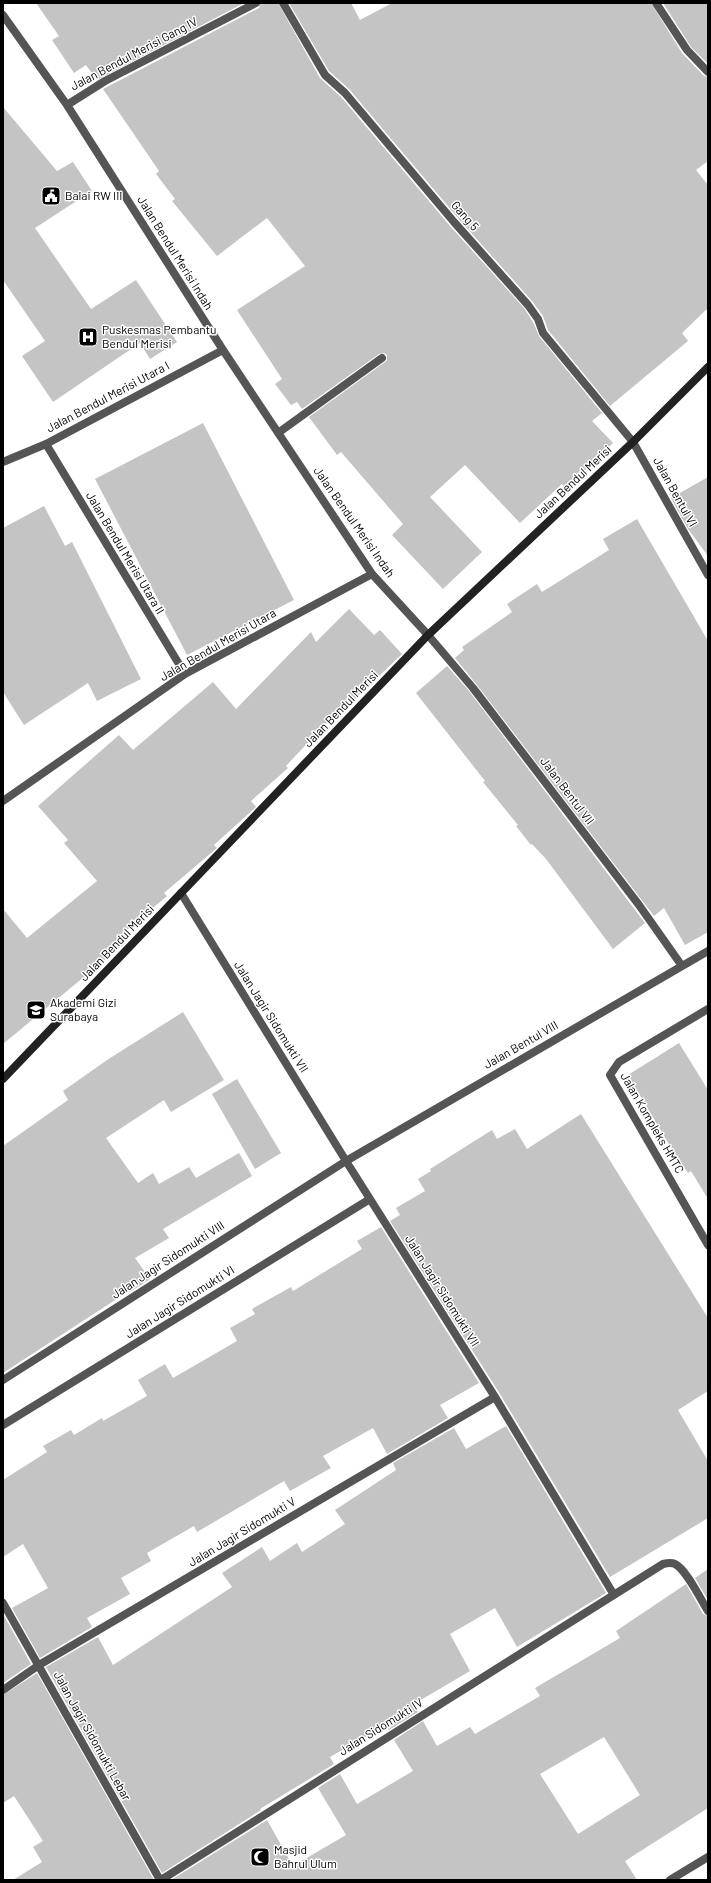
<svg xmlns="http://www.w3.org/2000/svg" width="711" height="1883" font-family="Barlow,sans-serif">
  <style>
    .building { fill: #c4c4c4; fill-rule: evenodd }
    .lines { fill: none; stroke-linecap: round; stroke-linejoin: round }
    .street { stroke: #555; stroke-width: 8 }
    .secondary { stroke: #222; stroke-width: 8 }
    .labels { text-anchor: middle; stroke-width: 3; stroke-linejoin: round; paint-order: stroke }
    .street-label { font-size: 12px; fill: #000; stroke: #fff }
    .poi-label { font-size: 12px; fill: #000; stroke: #fff; text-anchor: start }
  </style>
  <rect width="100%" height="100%" fill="#fff"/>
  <path class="building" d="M 36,3 L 244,3 L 97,80 L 86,65 L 74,73 L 52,40 L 59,36 Z
    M 261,3 L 278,3 L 320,78 L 341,97 L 450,226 L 524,308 L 533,322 L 539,336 L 602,413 L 592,421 L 613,443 L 566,489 L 562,484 L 520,523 L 465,465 L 430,497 L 482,552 L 443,589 L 392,535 L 403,524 L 341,452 L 337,455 L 309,417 L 385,362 L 387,360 L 387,355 L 384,353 L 379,354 L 302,409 L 297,402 L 291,405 L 275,384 L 282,379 L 237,310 L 305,266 L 267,218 L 217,256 L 172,201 L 175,199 L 156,174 L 159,171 L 103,89 L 259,8 Z
    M 289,3 L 351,3 L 360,20 L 392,3 L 651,3 L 682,53 L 704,76 L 708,77 L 708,161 L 696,170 L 708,185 L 708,308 L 682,333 L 688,341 L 610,406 L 548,330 L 543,316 L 532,301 L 458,218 L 349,89 L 329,71 Z
    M 663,3 L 708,3 L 708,64 L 691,47 Z
    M 3,107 L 57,171 L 73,162 L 92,191 L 35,228 L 91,309 L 136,280 L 177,342 L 150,359 L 140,343 L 53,402 L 22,356 L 45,341 L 3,280 Z
    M 203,423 L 294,600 L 187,655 L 95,479 Z
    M 708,477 L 708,556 L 688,529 L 671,498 Z
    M 44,506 L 65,546 L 72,542 L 141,679 L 97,701 L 88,683 L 24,725 L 3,692 L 3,528 Z
    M 637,519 L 708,641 L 708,932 L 685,945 L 664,908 L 654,916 L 477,685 L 455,658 L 464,650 L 462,647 L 512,612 L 507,604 L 537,584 L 542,592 L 609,550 L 603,539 Z
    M 349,609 L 374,635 L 380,630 L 402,654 L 334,719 L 332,717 L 286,766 L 288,768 L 251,801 L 256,807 L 214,845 L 217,848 L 164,893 L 167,896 L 120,936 L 125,943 L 3,1044 L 3,909 L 27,938 L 97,881 L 64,843 L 68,840 L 38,806 L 119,735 L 133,750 L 213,682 L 236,709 L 311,632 L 316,642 Z
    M 447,666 L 469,691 L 645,923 L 613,949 L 546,859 L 532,844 L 531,845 L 516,826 L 518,825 L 483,782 L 485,781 L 416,693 Z
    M 183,1012 L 224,1080 L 171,1112 L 164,1100 L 106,1138 L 138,1183 L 153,1173 L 159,1184 L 189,1167 L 196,1178 L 239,1153 L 252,1176 L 163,1229 L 169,1238 L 135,1258 L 150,1279 L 130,1292 L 129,1291 L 3,1373 L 3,1146 L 68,1100 L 63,1091 L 107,1060 Z
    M 679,1043 L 708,1090 L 708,1199 L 691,1171 L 688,1173 L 667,1141 L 628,1075 Z
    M 237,1079 L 281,1153 L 255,1169 L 212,1094 Z
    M 581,1114 L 708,1318 L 708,1391 L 678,1410 L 708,1461 L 708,1518 L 610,1577 L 500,1394 L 390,1221 L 400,1215 L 396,1208 L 425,1191 L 418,1179 L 431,1171 L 430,1169 L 492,1130 L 497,1139 L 515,1129 L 527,1149 Z
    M 381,1227 L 479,1383 L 440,1405 L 448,1418 L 387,1454 L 373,1428 L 323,1456 L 331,1468 L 290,1491 L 284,1481 L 197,1532 L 194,1526 L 147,1553 L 151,1561 L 121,1578 L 130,1594 L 87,1618 L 92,1627 L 40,1658 L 12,1608 L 48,1588 L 23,1544 L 3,1557 L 3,1480 L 47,1452 L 43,1446 L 71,1430 L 74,1435 L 102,1418 L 103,1421 L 147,1396 L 138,1380 L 165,1364 L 173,1378 L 237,1341 L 230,1328 L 255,1314 L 252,1309 L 291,1287 L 293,1291 L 362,1249 L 357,1241 Z
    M 506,1426 L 606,1593 L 517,1647 L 495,1608 L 450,1634 L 470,1671 L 414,1704 L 418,1712 L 389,1730 L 386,1725 L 330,1757 L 334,1764 L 260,1809 L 261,1810 L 162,1873 L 46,1667 L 98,1637 L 113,1665 L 232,1587 L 222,1573 L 262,1547 L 270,1561 L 297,1543 L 302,1552 L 345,1524 L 335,1510 L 396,1470 L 393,1463 L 454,1428 L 466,1449 Z
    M 708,1569 L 708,1600 L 695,1578 Z
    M 686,1584 L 703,1614 L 708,1616 L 708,1808 L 625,1861 L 637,1880 L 171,1880 L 267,1820 L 293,1866 L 346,1835 L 318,1788 L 340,1774 L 357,1804 L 413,1771 L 394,1740 L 423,1721 L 437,1746 L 470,1727 L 475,1734 L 540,1696 L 535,1688 L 620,1638 L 616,1631 ZM 604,1737 L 640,1795 L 578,1834 L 540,1774 Z
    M 3,1614 L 31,1664 L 3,1683 Z
    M 37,1673 L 154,1880 L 13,1880 L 42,1862 L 33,1847 L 43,1841 L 14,1796 L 3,1803 L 3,1695 Z"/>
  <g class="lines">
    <path class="street" d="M 283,3 L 325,75 L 345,93 L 454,222 L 528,305 L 538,319 L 543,333 L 633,442 L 708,575
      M 656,3 L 687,50 L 708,72
      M 3,15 L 67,105 L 223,350 L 372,574 L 428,635 L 473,688 L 639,905 L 682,966
      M 67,105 L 105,81 L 256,3
      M 278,433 L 382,358
      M 46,444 L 185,674
      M 3,462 L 46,444 L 223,350
      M 3,801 L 185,674 L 372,574
      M 181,893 L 346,1161 L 495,1397 L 614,1595
      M 708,1009 L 619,1062 L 610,1075 L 708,1245
      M 3,1380 L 346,1161 L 708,951
      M 3,1425 L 370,1199
      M 3,1603 L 160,1880
      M 3,1690 L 39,1665 L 495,1397
      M 161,1880 L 663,1564 C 667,1563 671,1562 675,1564 C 686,1569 701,1600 708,1611
      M 670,1880 L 708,1857"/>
    <path class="secondary" d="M 3,1079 L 428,635 L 633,442 L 708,367"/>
  </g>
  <defs>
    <g id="civic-square" transform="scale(1)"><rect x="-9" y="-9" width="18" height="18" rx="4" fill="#000" stroke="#fff"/><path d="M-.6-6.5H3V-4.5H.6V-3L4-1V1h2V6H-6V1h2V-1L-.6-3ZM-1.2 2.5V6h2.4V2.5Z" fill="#fff"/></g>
    <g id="hospital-square" transform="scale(1)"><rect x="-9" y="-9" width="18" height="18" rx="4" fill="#000" stroke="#fff"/><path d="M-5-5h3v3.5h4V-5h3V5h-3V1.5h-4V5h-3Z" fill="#fff"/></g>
    <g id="university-square" transform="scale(1)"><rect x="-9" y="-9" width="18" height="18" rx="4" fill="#000" stroke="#fff"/><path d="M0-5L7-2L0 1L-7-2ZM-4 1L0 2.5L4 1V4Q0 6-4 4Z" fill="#fff"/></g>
    <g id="mosque-square" transform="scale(1)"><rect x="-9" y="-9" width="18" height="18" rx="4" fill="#000" stroke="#fff"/><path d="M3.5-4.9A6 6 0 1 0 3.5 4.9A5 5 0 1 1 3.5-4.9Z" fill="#fff"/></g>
  </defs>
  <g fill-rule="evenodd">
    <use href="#civic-square" x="51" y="196"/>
    <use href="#hospital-square" x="88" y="337"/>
    <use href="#university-square" x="36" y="1010"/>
    <use href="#mosque-square" x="260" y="1857"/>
  </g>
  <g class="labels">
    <g class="street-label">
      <text transform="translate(134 54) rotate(-28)" y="4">Jalan Bendul Merisi Gang IV</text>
      <text transform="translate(465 216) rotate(49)" y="4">Gang 5</text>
      <text transform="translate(175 253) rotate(58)" y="4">Jalan Bendul Merisi Indah</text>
      <text transform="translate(108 397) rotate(-28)" y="4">Jalan Bendul Merisi Utara I</text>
      <text transform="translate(573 482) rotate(-43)" y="4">Jalan Bendul Merisi</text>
      <text transform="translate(675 492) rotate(61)" y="4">Jalan Bentul VI</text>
      <text transform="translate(354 522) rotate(55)" y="4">Jalan Bendul Merisi Indah</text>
      <text transform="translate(125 553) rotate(59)" y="4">Jalan Bendul Merisi Utara II</text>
      <text transform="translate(218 645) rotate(-30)" y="4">Jalan Bendul Merisi Utara</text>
      <text transform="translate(341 709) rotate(-46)" y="4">Jalan Bendul Merisi</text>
      <text transform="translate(567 791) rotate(53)" y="4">Jalan Bentul VII</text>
      <text transform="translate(117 943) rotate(-46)" y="4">Jalan Bendul Merisi</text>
      <text transform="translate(271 1017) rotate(58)" y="4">Jalan Jagir Sidomukti VII</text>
      <text transform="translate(521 1045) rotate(-30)" y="4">Jalan Bentul VIII</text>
      <text transform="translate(652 1123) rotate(60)" y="4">Jalan Kompleks HMTC</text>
      <text transform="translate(168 1260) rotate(-33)" y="4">Jalan Jagir Sidomukti VIII</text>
      <text transform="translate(442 1291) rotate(58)" y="4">Jalan Jagir Sidomukti VII</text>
      <text transform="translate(180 1302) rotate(-32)" y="4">Jalan Jagir Sidomukti VI</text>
      <text transform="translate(242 1532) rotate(-31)" y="4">Jalan Jagir Sidomukti V</text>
      <text transform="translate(381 1727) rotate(-32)" y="4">Jalan Sidomukti IV</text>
      <text transform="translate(92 1736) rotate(61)" y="4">Jalan Jagir Sidomukti Lebar</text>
    </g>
    <g class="poi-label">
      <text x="65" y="200">Balai RW III</text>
      <text x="102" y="334">Puskesmas Pembantu<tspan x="102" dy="14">Bendul Merisi</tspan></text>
      <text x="50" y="1007">Akademi Gizi<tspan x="50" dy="14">Surabaya</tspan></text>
      <text x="274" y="1854">Masjid<tspan x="274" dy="14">Bahrul Ulum</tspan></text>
    </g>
  </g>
  <rect width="711" height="1883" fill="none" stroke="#000000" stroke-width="8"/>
</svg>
